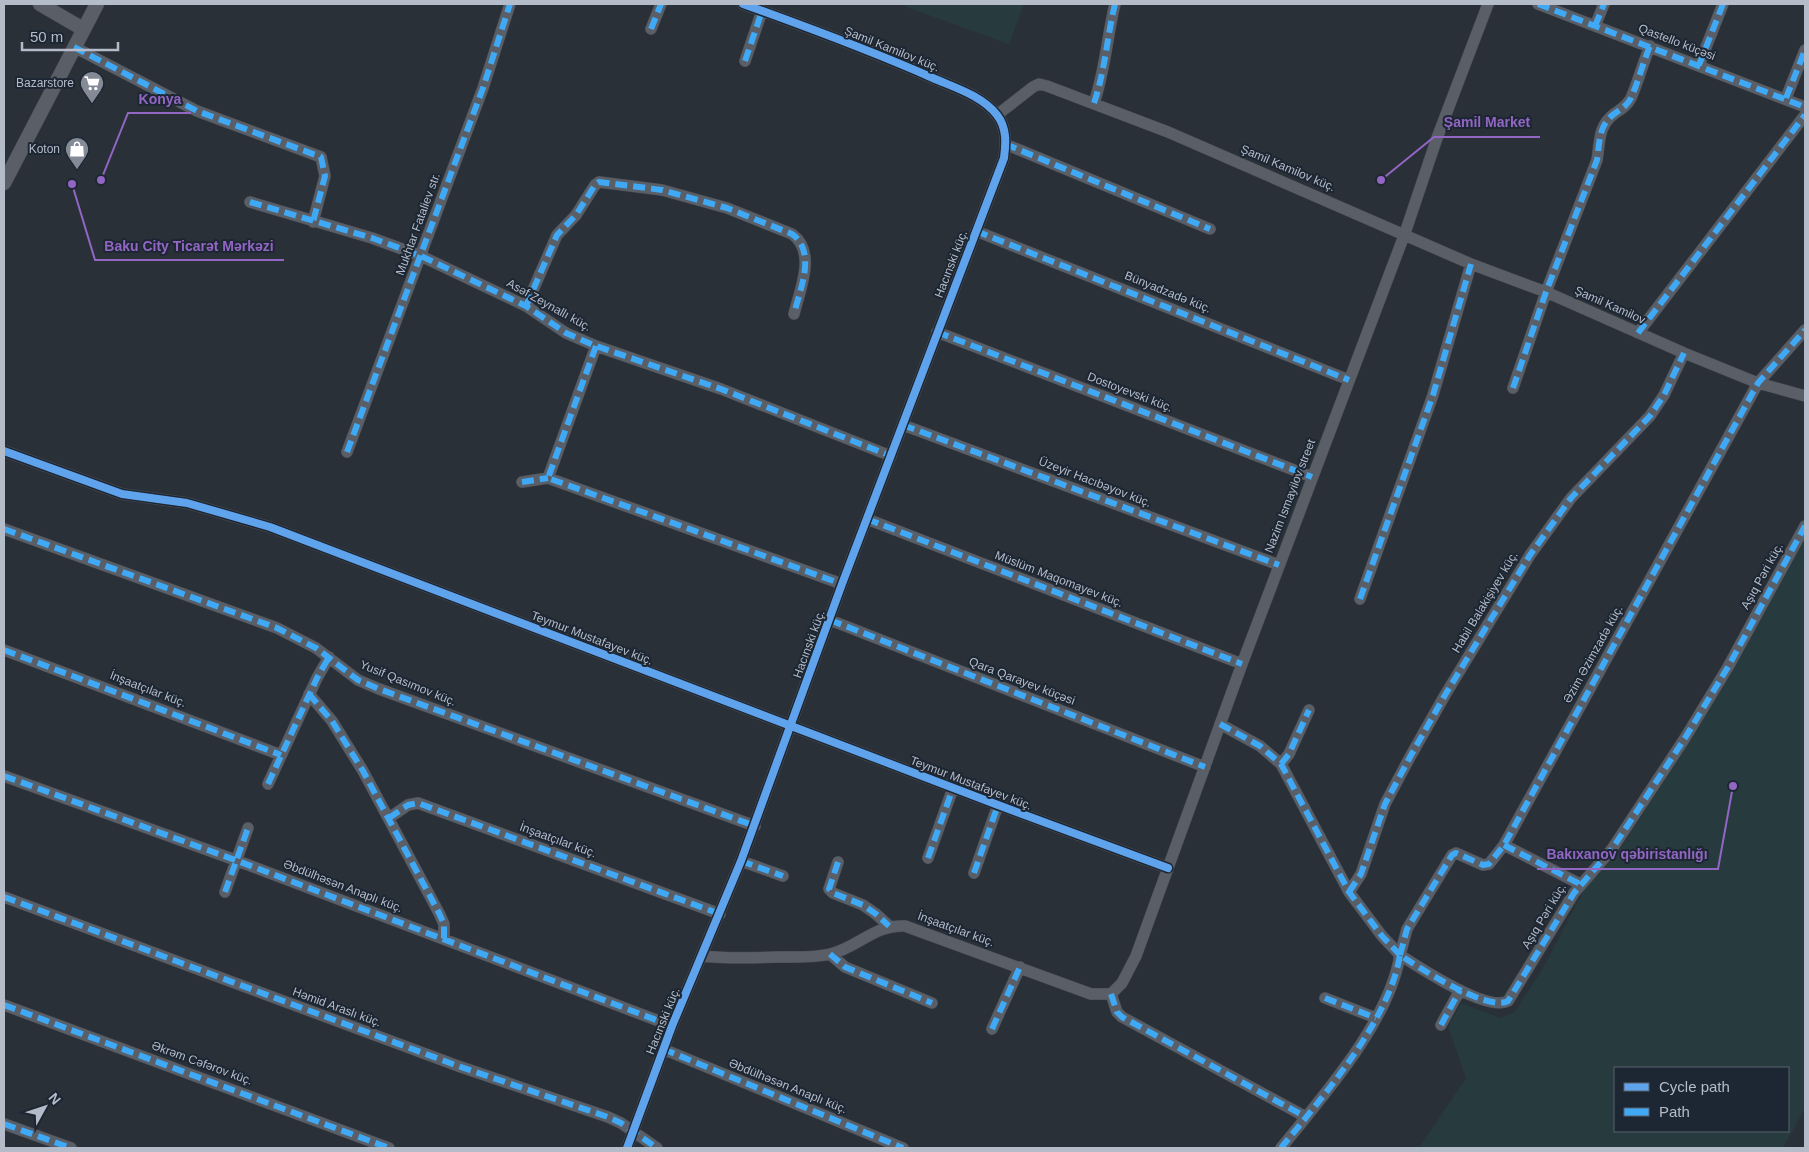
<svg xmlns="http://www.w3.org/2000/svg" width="1809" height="1152" font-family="Helvetica,sans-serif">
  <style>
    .green { fill: #273a3e; fill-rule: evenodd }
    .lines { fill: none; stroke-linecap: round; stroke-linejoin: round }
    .minor-casing { stroke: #484c53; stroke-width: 12 }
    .tertiary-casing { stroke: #484c53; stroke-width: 15 }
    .minor { stroke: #5a5e66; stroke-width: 11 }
    .tertiary { stroke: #5a5e66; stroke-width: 14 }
    .quiet { stroke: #3fa9f5; stroke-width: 6; stroke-dasharray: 12 6; stroke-linecap: butt }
    .cycleway-casing { stroke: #1d2633; stroke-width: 11 }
    .cycleway { stroke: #60a3ed; stroke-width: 8 }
    .labels { text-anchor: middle; stroke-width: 4; stroke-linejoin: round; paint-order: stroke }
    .street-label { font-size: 12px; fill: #b4bcc9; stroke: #1d2633 }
    .poi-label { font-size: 12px; fill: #b4bcc9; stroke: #1d2633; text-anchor: end }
    .leader { fill: none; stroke: #9266c3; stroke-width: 2 }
    .callout-dot { fill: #9266c3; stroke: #1d2633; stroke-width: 2 }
    .callout-label { font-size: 14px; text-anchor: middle; font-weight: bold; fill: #9266c3; stroke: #1d2633; stroke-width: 4; stroke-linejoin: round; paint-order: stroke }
  </style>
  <rect width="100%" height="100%" fill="#2a3038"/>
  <path class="green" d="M 907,4 L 1024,4 L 1009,44 L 906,7 Z
    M 1805,537 L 1805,1108 L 1783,1148 L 1419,1148 L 1466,1078 L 1448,1027 L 1461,1003 L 1500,1018 L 1515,1012 L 1543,968 L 1586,886 L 1617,854 L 1703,718 ZM 1615,1068 L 1788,1068 L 1788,1131 L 1615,1131 Z"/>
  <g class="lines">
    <g class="minor-casing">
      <path id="minor" d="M 1538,4 L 1805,107
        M 1595,26 L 1604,4
        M 651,29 L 661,4
        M 74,47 L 197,111 L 321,157 L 325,176 L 313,222
        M 745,61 L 762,11
        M 1699,65 L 1723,4
        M 1786,98 L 1805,50
        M 1094,103 C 1105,71 1107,37 1115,4
        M 997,115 L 1033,87 L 1039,84 L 1047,86 L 1168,132 L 1471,264 L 1546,292 L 1684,353 L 1758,383 L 1805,396
        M 1005,144 L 1210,229
        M 250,202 L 372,238 L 421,256 L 526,306 L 566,333 L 596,346 L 721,389 L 891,456
        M 976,231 L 1349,380
        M 526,306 L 557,235 L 576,215 L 595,185 L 599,182 L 662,190 L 727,208 L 792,234 C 817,252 800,289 794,314
        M 937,332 L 1312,477
        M 1638,333 L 1805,115
        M 596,346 L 548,478 L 842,584
        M 1513,388 L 1546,292 L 1597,160 C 1600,142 1598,126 1614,114 C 1621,109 1627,106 1631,98 C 1638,82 1643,63 1650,46
        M 903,425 L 1279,565
        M 4,451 L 122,494 L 187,503 L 270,527 L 998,805 L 1168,868
        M 347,452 L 483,88 L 510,4
        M 522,482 L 548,478
        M 867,519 L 1242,664
        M 4,529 L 277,628 L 316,648 L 358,680 L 379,689 L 755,826
        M 1360,599 L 1433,395 L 1471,264
        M 830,620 L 1205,767
        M 4,650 L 281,755
        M 309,694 L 332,721 L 363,771 L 439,913 L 444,924 L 444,939
        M 1220,724 L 1260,746 L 1281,764 L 1349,892 L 1382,936 L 1400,955
        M 1281,764 L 1289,754 L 1309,710
        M 4,776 L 238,861 L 672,1026
        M 268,784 L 317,678 L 329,657
        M 389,818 L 408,805 L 418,803 L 720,914
        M 1504,845 L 1580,884
        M 928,858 L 953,788
        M 741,861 L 783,876
        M 838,862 L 829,889 L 833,893 L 863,905 L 876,914 L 889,926
        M 974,873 L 998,805
        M 225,892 L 248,828
        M 1349,892 L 1361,874 L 1385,804 L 1410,757 L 1445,695 L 1530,555 L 1571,498 L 1650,416 L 1664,395 L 1684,353
        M 4,897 L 458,1066 L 608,1117 L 621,1123 L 657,1148
        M 830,954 L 845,967 L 932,1003
        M 1400,955 L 1407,929 L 1452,855 L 1456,853 L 1483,865 L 1489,864 L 1504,845 L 1758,383 L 1805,330
        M 702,956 C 728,959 753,958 779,957 C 796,957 813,958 830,954 C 857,948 875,924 905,926 L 1091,994 L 1111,994
        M 1111,994 L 1122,983 L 1136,956 L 1242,664 L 1405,233 L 1437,138 L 1488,4
        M 1111,994 L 1117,1012 L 1122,1017 L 1306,1117
        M 1325,998 L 1376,1018
        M 4,1005 L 389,1148
        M 1441,1025 L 1460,990
        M 992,1029 L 1020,967
        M 663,1049 L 903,1148
        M 4,1124 L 71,1148
        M 627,1148 L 672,1026 L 741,861 L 842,584 L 1004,158 C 1006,143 1007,128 997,115 C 982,96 956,88 935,79 C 872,51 807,27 743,4
        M 1281,1148 C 1323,1096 1389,1022 1400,955 C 1420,968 1487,1012 1508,1001 L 1574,893 L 1612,849 L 1685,738 L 1728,667 L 1805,526"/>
    </g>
    <g class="tertiary-casing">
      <path id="tertiary" d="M 40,4 L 83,29
        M 4,183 L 97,4"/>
    </g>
    <use href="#minor" class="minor"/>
    <use href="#tertiary" class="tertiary"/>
    <path class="quiet" d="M 1538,4 L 1805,107
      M 1595,26 L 1604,4
      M 651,29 L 661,4
      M 74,47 L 197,111 L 321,157 L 325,176 L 313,222
      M 745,61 L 762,11
      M 1699,65 L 1723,4
      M 1786,98 L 1805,50
      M 1094,103 C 1105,71 1107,37 1115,4
      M 1005,144 L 1210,229
      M 250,202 L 372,238 L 421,256 L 526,306 L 566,333 L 596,346 L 721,389 L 891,456
      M 976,231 L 1349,380
      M 526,306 L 557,235 L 576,215 L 595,185 L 599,182 L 662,190 L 727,208 L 792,234 C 817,252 800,289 794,314
      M 937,332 L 1312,477
      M 1638,333 L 1805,115
      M 596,346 L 548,478 L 842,584
      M 1513,388 L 1546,292 L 1597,160 C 1600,142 1598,126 1614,114 C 1621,109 1627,106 1631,98 C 1638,82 1643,63 1650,46
      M 903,425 L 1279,565
      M 347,452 L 483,88 L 510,4
      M 522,482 L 548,478
      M 867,519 L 1242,664
      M 4,529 L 277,628 L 316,648 L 358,680 L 379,689 L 755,826
      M 1360,599 L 1433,395 L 1471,264
      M 830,620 L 1205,767
      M 4,650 L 281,755
      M 309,694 L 332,721 L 363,771 L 439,913 L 444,924 L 444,939
      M 1220,724 L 1260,746 L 1281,764 L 1349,892 L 1382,936 L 1400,955
      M 1281,764 L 1289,754 L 1309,710
      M 4,776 L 238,861 L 672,1026
      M 268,784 L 317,678 L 329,657
      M 389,818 L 408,805 L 418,803 L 720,914
      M 1504,845 L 1580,884
      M 928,858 L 953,788
      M 741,861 L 783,876
      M 838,862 L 829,889 L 833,893 L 863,905 L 876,914 L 889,926
      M 974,873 L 998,805
      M 225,892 L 248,828
      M 1349,892 L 1361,874 L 1385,804 L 1410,757 L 1445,695 L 1530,555 L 1571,498 L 1650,416 L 1664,395 L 1684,353
      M 4,897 L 458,1066 L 608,1117 L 621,1123 L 657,1148
      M 830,954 L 845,967 L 932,1003
      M 1400,955 L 1407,929 L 1452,855 L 1456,853 L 1483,865 L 1489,864 L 1504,845 L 1758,383 L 1805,330
      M 1111,994 L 1117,1012 L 1122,1017 L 1306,1117
      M 1325,998 L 1376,1018
      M 4,1005 L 389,1148
      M 1441,1025 L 1460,990
      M 992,1029 L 1020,967
      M 663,1049 L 903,1148
      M 4,1124 L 71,1148
      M 1281,1148 C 1323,1096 1389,1022 1400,955 C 1420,968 1487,1012 1508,1001 L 1574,893 L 1612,849 L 1685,738 L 1728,667 L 1805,526"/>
    <g class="cycleway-casing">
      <path id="cycleway" d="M 4,451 L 122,494 L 187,503 L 270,527 L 998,805 L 1168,868
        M 627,1148 L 672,1026 L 741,861 L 842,584 L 1004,158 C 1006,143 1007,128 997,115 C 982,96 956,88 935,79 C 872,51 807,27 743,4"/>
    </g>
    <use href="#cycleway" class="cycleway"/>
  </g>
  <defs>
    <g id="supermarket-pin" transform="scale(1.25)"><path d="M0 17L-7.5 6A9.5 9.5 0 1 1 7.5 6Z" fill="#848b96" stroke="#1d2633"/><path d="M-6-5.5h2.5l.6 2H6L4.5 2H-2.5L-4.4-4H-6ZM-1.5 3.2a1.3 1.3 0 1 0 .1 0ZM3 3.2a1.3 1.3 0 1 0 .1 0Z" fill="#fff"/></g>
    <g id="shop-pin" transform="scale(1.25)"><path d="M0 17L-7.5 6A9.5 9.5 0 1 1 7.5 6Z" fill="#848b96" stroke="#1d2633"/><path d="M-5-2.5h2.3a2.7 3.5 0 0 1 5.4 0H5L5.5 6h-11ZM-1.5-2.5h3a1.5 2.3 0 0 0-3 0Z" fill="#fff"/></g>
  </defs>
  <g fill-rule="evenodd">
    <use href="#supermarket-pin" x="92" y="83"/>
    <use href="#shop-pin" x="77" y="149"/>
  </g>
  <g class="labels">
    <g class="street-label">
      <text transform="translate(1677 42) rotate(21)" y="4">Qastello küçəsi</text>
      <text transform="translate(892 49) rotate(22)" y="4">Şamil Kamilov küç.</text>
      <text transform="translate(1288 168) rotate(23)" y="4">Şamil Kamilov küç.</text>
      <text transform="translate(418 224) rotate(-70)" y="4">Mukhtar Fataliev str.</text>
      <text transform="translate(951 264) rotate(-69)" y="4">Hacınski küç.</text>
      <text transform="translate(1168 292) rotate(22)" y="4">Bünyadzadə küç.</text>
      <text transform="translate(549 305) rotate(29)" y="4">Asəf Zeynallı küç.</text>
      <text transform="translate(1610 305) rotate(24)" y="4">Şamil Kamilov</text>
      <text transform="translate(1130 392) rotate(21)" y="4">Dostoyevski küç.</text>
      <text transform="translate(1095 482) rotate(21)" y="4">Üzeyir Hacıbəyov küç.</text>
      <text transform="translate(1290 496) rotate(-69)" y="4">Nazim Ismayilov street</text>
      <text transform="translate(1762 576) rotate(-61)" y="4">Aşıq Pəri küç.</text>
      <text transform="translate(1059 579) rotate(21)" y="4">Müslüm Maqomayev küç.</text>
      <text transform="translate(1485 602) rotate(-59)" y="4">Habil Balakişiyev küç.</text>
      <text transform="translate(592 638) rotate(21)" y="4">Teymur Mustafayev küç.</text>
      <text transform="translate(809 644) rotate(-70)" y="4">Hacınski küç.</text>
      <text transform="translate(1593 654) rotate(-61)" y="4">Əzim Əzimzadə küç.</text>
      <text transform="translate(1022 681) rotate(21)" y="4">Qara Qarayev küçəsi</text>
      <text transform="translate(408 683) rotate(22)" y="4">Yusif Qasımov küç.</text>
      <text transform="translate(148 689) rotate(21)" y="4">İnşaatçılar küç.</text>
      <text transform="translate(971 783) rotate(21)" y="4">Teymur Mustafayev küç.</text>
      <text transform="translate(558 840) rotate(20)" y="4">İnşaatçılar küç.</text>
      <text transform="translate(343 886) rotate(21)" y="4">Əbdülhəsən Anaplı küç.</text>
      <text transform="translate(1544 916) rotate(-59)" y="4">Aşıq Pəri küç.</text>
      <text transform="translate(956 929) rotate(20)" y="4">İnşaatçılar küç.</text>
      <text transform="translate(337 1007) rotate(20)" y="4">Həmid Araslı küç.</text>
      <text transform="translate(663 1021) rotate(-68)" y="4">Hacınski küç.</text>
      <text transform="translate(202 1063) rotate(20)" y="4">Əkrəm Cəfərov küç.</text>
      <text transform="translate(788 1086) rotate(22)" y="4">Əbdülhəsən Anaplı küç.</text>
    </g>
    <g class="poi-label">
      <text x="74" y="87">Bazarstore</text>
      <text x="60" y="153">Koton</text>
    </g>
  </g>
  <path class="leader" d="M101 180L128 113H191M1381 180L1434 137H1540M72 184L95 260H284M1733 786L1718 869H1537"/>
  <g class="callout-dot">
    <circle cx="101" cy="180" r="5"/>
    <circle cx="1381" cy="180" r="5"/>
    <circle cx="72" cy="184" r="5"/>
    <circle cx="1733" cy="786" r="5"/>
  </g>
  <g class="callout-label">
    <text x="160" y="104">Konya</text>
    <text x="1487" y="127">Şamil Market</text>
    <text x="189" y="251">Baku City Ticarət Mərkəzi</text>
    <text x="1627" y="859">Bakıxanov qəbiristanlığı</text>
  </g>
  <rect width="1809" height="1152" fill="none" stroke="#b4bcc9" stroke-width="10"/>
  <rect x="1614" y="1067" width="175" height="65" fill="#1d2633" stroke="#59626f"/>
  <rect x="1624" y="1083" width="25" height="8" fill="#60a3ed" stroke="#59626f"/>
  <text x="1659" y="1092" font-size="15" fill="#b4bcc9">Cycle path</text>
  <rect x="1624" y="1108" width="25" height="8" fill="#3fa9f5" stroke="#59626f"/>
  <text x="1659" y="1117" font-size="15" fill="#b4bcc9">Path</text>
  <g transform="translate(45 1107) rotate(50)" stroke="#1d2633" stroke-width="4" paint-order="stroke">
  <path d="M0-4L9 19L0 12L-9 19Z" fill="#b4bcc9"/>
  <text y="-8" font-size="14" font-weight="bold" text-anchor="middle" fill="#b4bcc9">N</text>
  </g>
  <path d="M22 42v8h96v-8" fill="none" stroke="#b4bcc9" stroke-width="2.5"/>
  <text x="30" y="42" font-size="15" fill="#b4bcc9" stroke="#1d2633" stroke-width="4" paint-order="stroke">50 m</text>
</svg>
